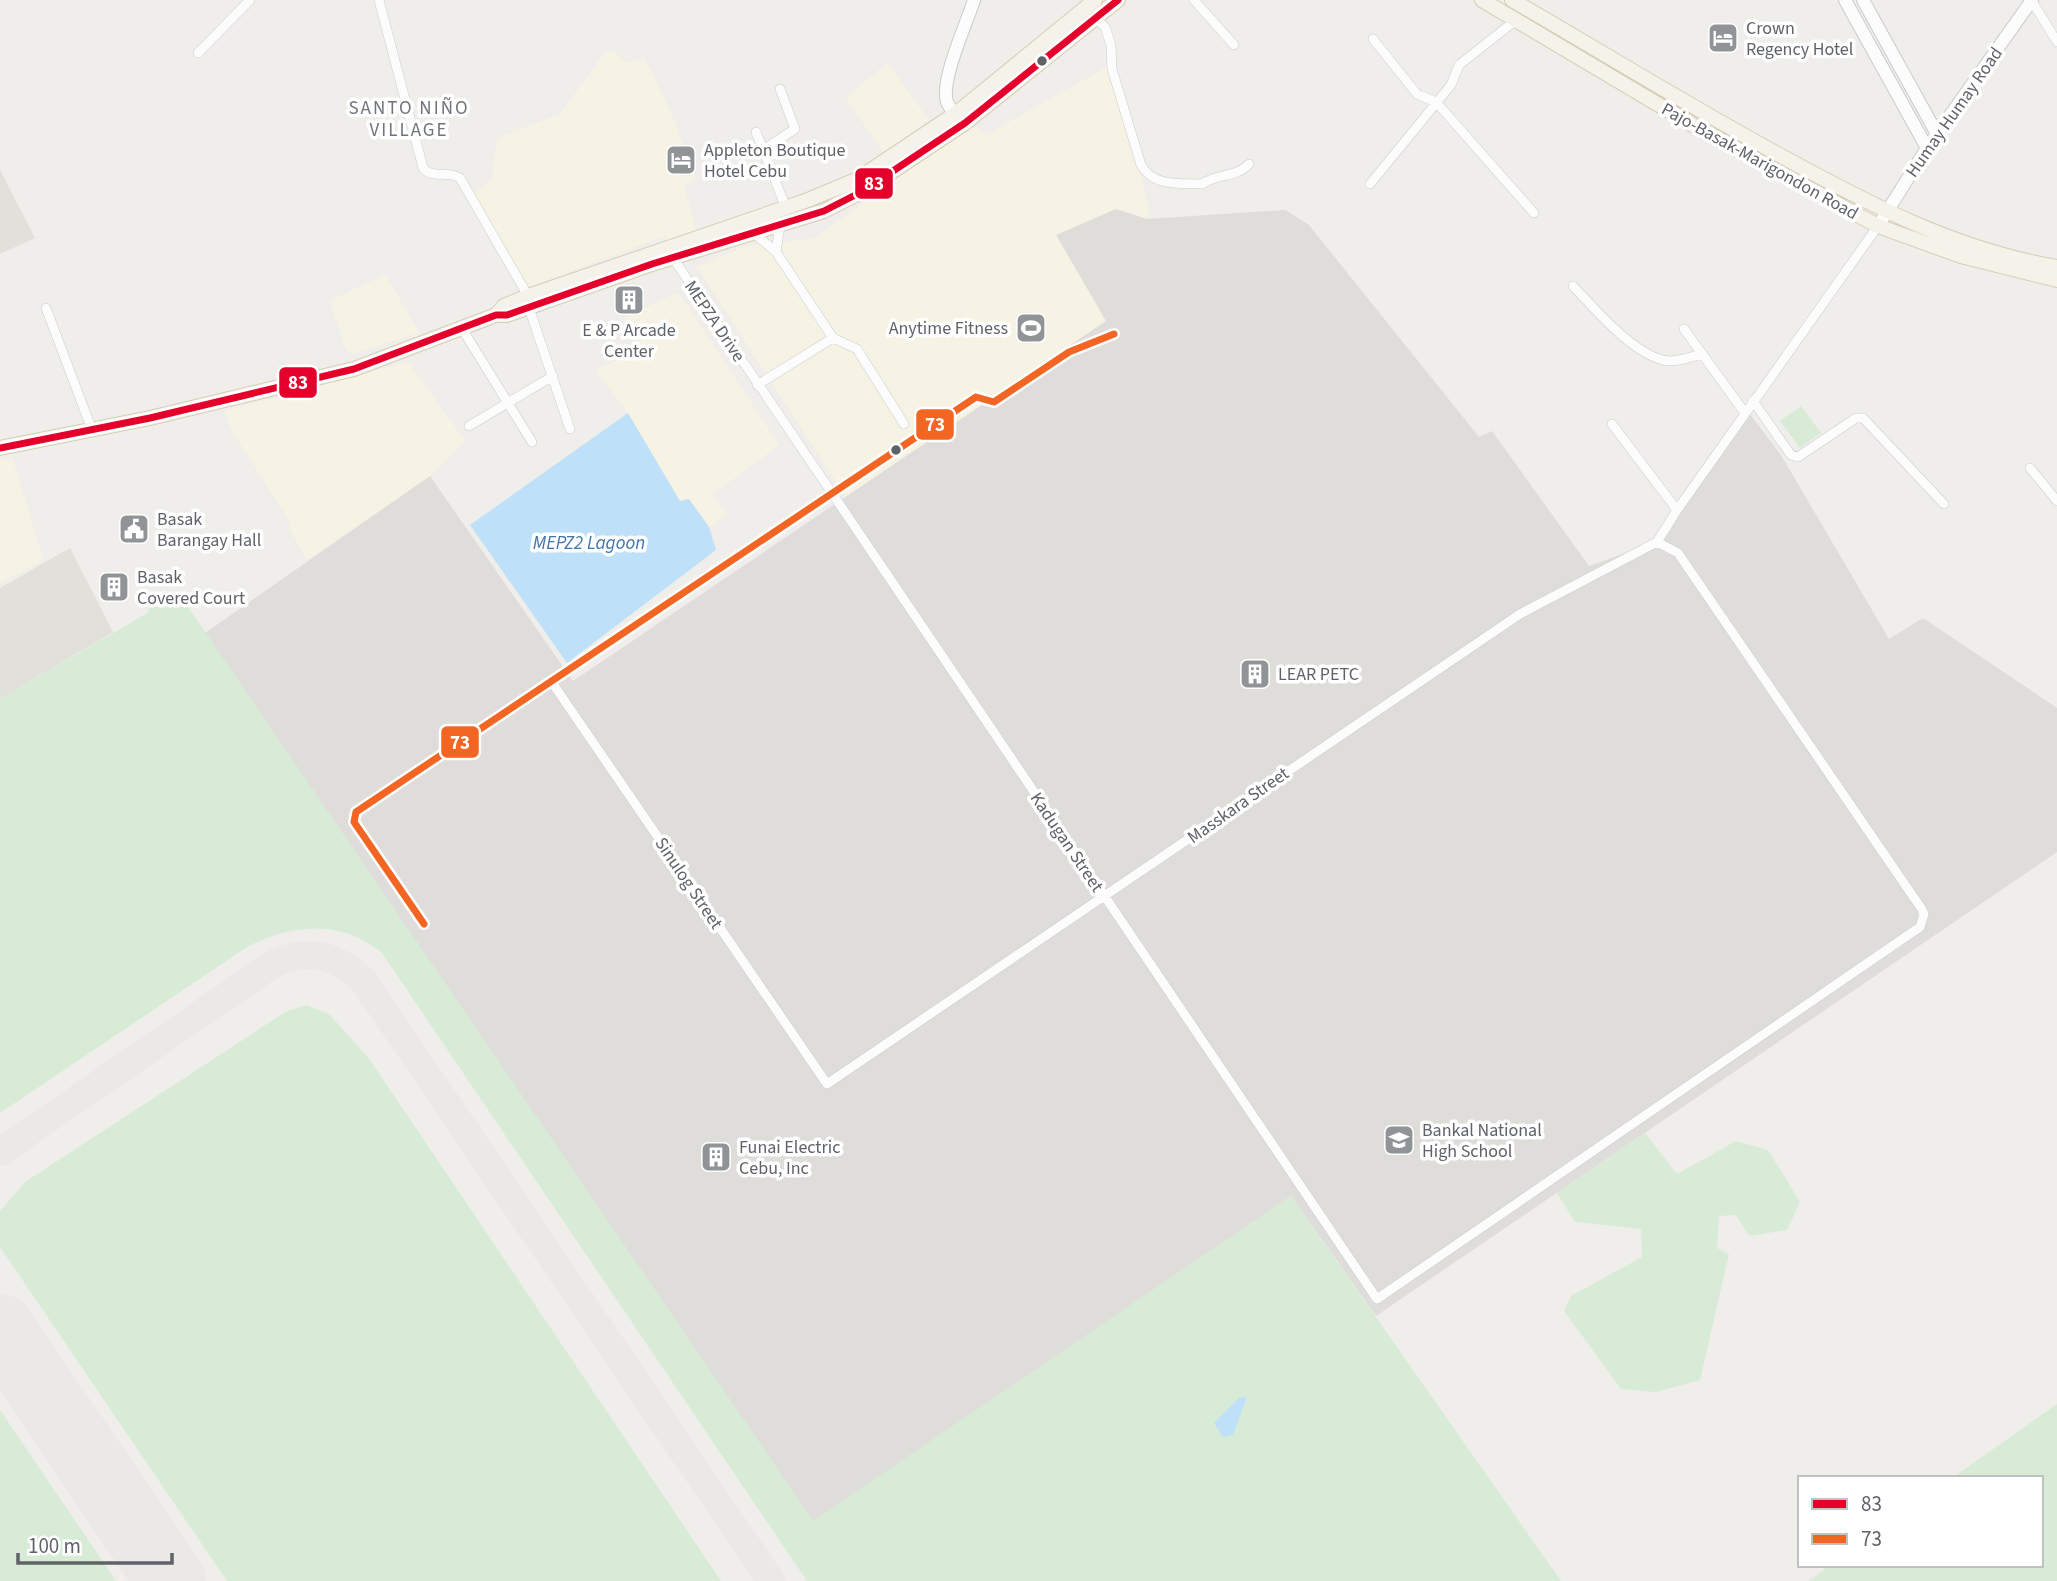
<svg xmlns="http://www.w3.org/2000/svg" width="2057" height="1581" font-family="'Source Sans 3',sans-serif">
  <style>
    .commercial { fill: #f7f3e4 }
    .industrial { fill: #dfddda }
    .education { fill: #e2e0da }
    .green { fill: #d8ebd6 }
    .water { fill: #bfe0f9 }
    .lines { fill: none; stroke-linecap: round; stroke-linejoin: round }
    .taxiway { stroke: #eae9e7; stroke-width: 28 }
    .runway { stroke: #eae9e7; stroke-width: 70 }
    .street-casing { stroke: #cbcccc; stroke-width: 10 }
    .secondary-casing { stroke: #cacacb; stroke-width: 14 }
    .primary-casing { stroke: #d7ceb8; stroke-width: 16 }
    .street { stroke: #fdfcfc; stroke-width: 9 }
    .secondary { stroke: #fdfcfc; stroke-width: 12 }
    .primary { stroke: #f4f2e9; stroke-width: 14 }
    .bus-1-casing { stroke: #fff; stroke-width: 12 }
    .bus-2-casing { stroke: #fff; stroke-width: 12 }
    .bus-1 { stroke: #e4002b; stroke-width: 7 }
    .bus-2 { stroke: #f26522; stroke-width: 7 }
    .bus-dot { fill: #5f6368; stroke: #fff; stroke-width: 2.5 }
    .labels { text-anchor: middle; stroke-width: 7; stroke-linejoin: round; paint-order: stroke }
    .poi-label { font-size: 18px; fill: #5f6368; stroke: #fff; text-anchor: start }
    .street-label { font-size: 18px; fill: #5f6368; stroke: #fff }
    .neighbourhood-label { font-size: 19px; letter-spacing: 2px; fill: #70757a; stroke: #fff }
    .water-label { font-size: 19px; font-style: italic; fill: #4174aa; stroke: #fff }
    .line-badge { stroke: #fff; stroke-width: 2.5 }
    .badge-label { font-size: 19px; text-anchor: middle; font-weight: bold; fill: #fff }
  </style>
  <rect width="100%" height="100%" fill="#efeeea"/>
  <path class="commercial" d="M 613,50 L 626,63 L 645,59 L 670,111 L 697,179 L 684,185 L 696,233 L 668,241 L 664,236 L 529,287 L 472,195 L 492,178 L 497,138 L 560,114 L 604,54 Z
    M 887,63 L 929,120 L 884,153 L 846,98 Z
    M 1114,63 L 1149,211 L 1147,219 L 1116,209 L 1057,235 L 1106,321 L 846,497 L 697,267 L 746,246 L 813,239 L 973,124 L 986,135 Z
    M 386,275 L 419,333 L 352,354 L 346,349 L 330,300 Z
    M 678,292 L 779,445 L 713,494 L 727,515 L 709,527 L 689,500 L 680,502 L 628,413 L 596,370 L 642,349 L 624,318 Z
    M 408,362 L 465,441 L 430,476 L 307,560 L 289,528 L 292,525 L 231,429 L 224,411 Z
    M 12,457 L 43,560 L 0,583 L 0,460 Z"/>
  <path class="industrial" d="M 1116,209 L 1147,219 L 1285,210 L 1309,225 L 1479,437 L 1492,431 L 1589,566 L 1662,540 L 1750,414 L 1781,455 L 1889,639 L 1923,618 L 2057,708 L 2057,852 L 1376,1316 L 1291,1196 L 813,1522 L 205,633 L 430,476 L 573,681 L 1106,321 L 1056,235 Z"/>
  <path class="education" d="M 0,170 L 35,238 L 0,254 Z
    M 70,548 L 113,632 L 0,699 L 0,588 Z"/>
  <path class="green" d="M 1801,406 L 1821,433 L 1800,448 L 1780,421 Z
    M 177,591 L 813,1521 L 1291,1196 L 1561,1581 L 807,1581 L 382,953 C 342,919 291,924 247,947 L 0,1113 L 0,699 L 149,612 L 148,609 Z
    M 307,1005 L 330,1015 L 370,1060 L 721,1581 L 227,1581 L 0,1247 L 0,1211 L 25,1182 L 287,1011 Z
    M 1645,1133 L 1677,1174 L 1736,1141 L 1768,1150 L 1800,1202 L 1787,1230 L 1749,1236 L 1736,1215 L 1719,1216 L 1717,1248 L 1729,1254 L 1700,1380 L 1656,1392 L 1621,1389 L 1564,1311 L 1571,1296 L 1642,1257 L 1641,1229 L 1575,1222 L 1557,1193 Z
    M 2057,1404 L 2057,1581 L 1809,1581 L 1830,1565 L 2041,1565 L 2041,1478 L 1952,1478 Z
    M 0,1410 L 116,1581 L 0,1581 Z"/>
  <path class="water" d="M 628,413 L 680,501 L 689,499 L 709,527 L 716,550 L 567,663 L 470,525 Z
    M 1247,1397 L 1233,1435 L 1223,1437 L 1214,1423 L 1239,1398 Z"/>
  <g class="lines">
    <path class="taxiway" d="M 0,1152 L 273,964 C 307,946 340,956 365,983 L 771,1581"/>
    <path class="runway" d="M 0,1329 L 171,1581"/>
    <g class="street-casing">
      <path id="street" d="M 379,0 L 423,168 C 431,179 448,170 460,178 L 528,296
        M 1194,0 L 1234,45
        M 2032,1 L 2057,42
        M 1095,18 L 1105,27 L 1111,45 L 1112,69 L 1141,165 C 1154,187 1178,183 1202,184 C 1218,173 1236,178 1249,164
        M 1373,39 L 1417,94 L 1436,102 L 1534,213
        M 198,53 L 250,0
        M 756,132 L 786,208
        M 763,150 L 795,129 L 780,89
        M 1370,184 L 1451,85 L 1459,65 L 1516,20
        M 754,233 L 776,252 L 833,338 L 857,349 L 904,424
        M 776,252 L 780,225
        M 673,258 L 1377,1299 L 1920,927 L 1924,914 L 1921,908 L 1678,553 L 1657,542
        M 1573,286 C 1595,309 1636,358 1669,361 C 1680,361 1691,357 1702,354
        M 46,308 L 92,430
        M 529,308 L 570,429
        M 461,327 L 532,442
        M 1684,329 L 1745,413
        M 757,385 L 833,338
        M 1753,401 L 1791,455 L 1798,457 L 1856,418 L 1863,418 L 1944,504
        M 1612,424 L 1677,510
        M 469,426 L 553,376
        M 2030,468 L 2057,501
        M 1657,542 L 1677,510 L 1878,226
        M 551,681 L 827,1084 L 1520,614 L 1657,542
        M 424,924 L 354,822 L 356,812 L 976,397 L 994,402 L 1069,352 L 1114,334"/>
    </g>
    <g class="secondary-casing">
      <path id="secondary" d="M 1845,0 L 1927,148
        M 1863,0 L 1937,134
        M 959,121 C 955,115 950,109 947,102 C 940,80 967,23 974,0
        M 1878,226 L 1927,148 L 2032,0"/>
    </g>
    <g class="primary-casing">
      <path id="primary" d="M 1482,0 L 1701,130 L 1878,226 L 1961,256 L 2057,280
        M 1512,0 C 1602,52 1691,107 1783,157 C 1871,205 1956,250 2057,267
        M 496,315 L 504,306 L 528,296 L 808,200 L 856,180 L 958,112 L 1095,0
        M 0,448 L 150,418 L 354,369 L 496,315 L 507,315 L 652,264 L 824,211 L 863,191 L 965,123 L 1118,0"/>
    </g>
    <use href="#street" class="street"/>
    <use href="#secondary" class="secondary"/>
    <use href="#primary" class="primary"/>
    <g class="bus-1-casing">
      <path id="bus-1" d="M 0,448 L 150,418 L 354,369 L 496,315 L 507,315 L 652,264 L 824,211 L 863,191 L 965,123 L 1118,0"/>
    </g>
    <g class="bus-2-casing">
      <path id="bus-2" d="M 424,924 L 354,822 L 356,812 L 976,397 L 994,402 L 1069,352 L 1114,334"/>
    </g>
    <use href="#bus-1" class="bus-1"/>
    <use href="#bus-2" class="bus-2"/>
  </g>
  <defs>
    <g id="hotel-square" transform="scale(1.575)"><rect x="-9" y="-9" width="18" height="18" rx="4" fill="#919496" stroke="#fff"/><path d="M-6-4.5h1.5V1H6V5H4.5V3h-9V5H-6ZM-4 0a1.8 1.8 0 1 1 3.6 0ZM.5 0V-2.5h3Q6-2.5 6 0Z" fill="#fff"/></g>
    <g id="building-square" transform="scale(1.575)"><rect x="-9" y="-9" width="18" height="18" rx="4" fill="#919496" stroke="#fff"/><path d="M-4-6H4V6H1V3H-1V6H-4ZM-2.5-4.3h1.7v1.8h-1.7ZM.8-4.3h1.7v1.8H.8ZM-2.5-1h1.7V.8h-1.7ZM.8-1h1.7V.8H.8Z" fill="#fff"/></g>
    <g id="stadium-square" transform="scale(1.575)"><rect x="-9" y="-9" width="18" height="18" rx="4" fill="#919496" stroke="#fff"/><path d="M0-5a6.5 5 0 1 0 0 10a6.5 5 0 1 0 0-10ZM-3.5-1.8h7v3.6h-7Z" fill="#fff"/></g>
    <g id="civic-square" transform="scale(1.575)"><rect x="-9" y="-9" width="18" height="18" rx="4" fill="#919496" stroke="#fff"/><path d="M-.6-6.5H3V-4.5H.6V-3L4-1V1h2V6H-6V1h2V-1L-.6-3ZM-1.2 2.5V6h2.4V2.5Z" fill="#fff"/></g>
    <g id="school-square" transform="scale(1.575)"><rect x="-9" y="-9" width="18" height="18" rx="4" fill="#919496" stroke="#fff"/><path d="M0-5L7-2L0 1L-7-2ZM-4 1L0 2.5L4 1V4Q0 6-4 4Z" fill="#fff"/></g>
  </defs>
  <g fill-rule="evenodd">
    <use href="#hotel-square" x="1723" y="38"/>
    <use href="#hotel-square" x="681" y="160"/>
    <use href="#building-square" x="629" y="300"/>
    <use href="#stadium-square" x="1031" y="328"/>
    <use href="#civic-square" x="134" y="529"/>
    <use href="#building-square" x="114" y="587"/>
    <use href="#building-square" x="1255" y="674"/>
    <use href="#school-square" x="1399" y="1140"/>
    <use href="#building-square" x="716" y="1157"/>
  </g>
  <g class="bus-dot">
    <circle cx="1042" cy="61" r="6"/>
    <circle cx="896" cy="450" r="6"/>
  </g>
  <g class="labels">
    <g class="poi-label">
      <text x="1746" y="34">Crown<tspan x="1746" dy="21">Regency Hotel</tspan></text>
      <text x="704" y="156">Appleton Boutique<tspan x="704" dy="21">Hotel Cebu</tspan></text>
      <text x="1008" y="334" text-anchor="end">Anytime Fitness</text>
      <text x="629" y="336" text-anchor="middle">E &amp; P Arcade<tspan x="629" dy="21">Center</tspan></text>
      <text x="157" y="525">Basak<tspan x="157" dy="21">Barangay Hall</tspan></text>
      <text x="137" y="583">Basak<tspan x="137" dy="21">Covered Court</tspan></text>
      <text x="1278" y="680">LEAR PETC</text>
      <text x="1422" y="1136">Bankal National<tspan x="1422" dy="21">High School</tspan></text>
      <text x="739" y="1153">Funai Electric<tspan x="739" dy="21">Cebu, Inc</tspan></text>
    </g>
    <g class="street-label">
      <text transform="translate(1954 112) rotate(-55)" y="6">Humay Humay Road</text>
      <text transform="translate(1760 161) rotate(29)" y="6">Pajo-Basak-Marigondon Road</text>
      <text transform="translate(715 321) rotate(56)" y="6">MEPZA Drive</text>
      <text transform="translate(1238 805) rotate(-35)" y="6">Masskara Street</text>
      <text transform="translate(1067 842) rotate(56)" y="6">Kadugan Street</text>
      <text transform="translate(689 883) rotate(56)" y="6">Sinulog Street</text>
    </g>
    <g class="neighbourhood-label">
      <text x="409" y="114">SANTO NIÑO<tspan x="409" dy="22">VILLAGE</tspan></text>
    </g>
    <g class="water-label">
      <text x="589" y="549">MEPZ2 Lagoon</text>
    </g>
  </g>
  <g class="line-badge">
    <rect x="854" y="167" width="40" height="33" rx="7" fill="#e4002b"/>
    <rect x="278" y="366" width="40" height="33" rx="7" fill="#e4002b"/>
    <rect x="915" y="408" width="40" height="33" rx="7" fill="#f26522"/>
    <rect x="440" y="725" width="40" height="34" rx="7" fill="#f26522"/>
  </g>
  <g class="badge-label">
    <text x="874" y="190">83</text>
    <text x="298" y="389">83</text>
    <text x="935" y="431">73</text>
    <text x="460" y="749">73</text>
  </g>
  <rect x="1798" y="1476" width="245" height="91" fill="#ffffff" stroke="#bfc1c3" stroke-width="2"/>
  <rect x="1812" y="1499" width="35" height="10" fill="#e4002b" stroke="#bfc1c3" stroke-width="2"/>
  <text x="1861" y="1511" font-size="21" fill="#5f6368">83</text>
  <rect x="1812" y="1534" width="35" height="10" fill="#f26522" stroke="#bfc1c3" stroke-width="2"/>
  <text x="1861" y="1546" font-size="21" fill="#5f6368">73</text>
  <path d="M18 1553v10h154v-10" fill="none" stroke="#5f6368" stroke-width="3.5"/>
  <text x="28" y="1553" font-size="21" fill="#5f6368" stroke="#ffffff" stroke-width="5" paint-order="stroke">100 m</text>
</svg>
